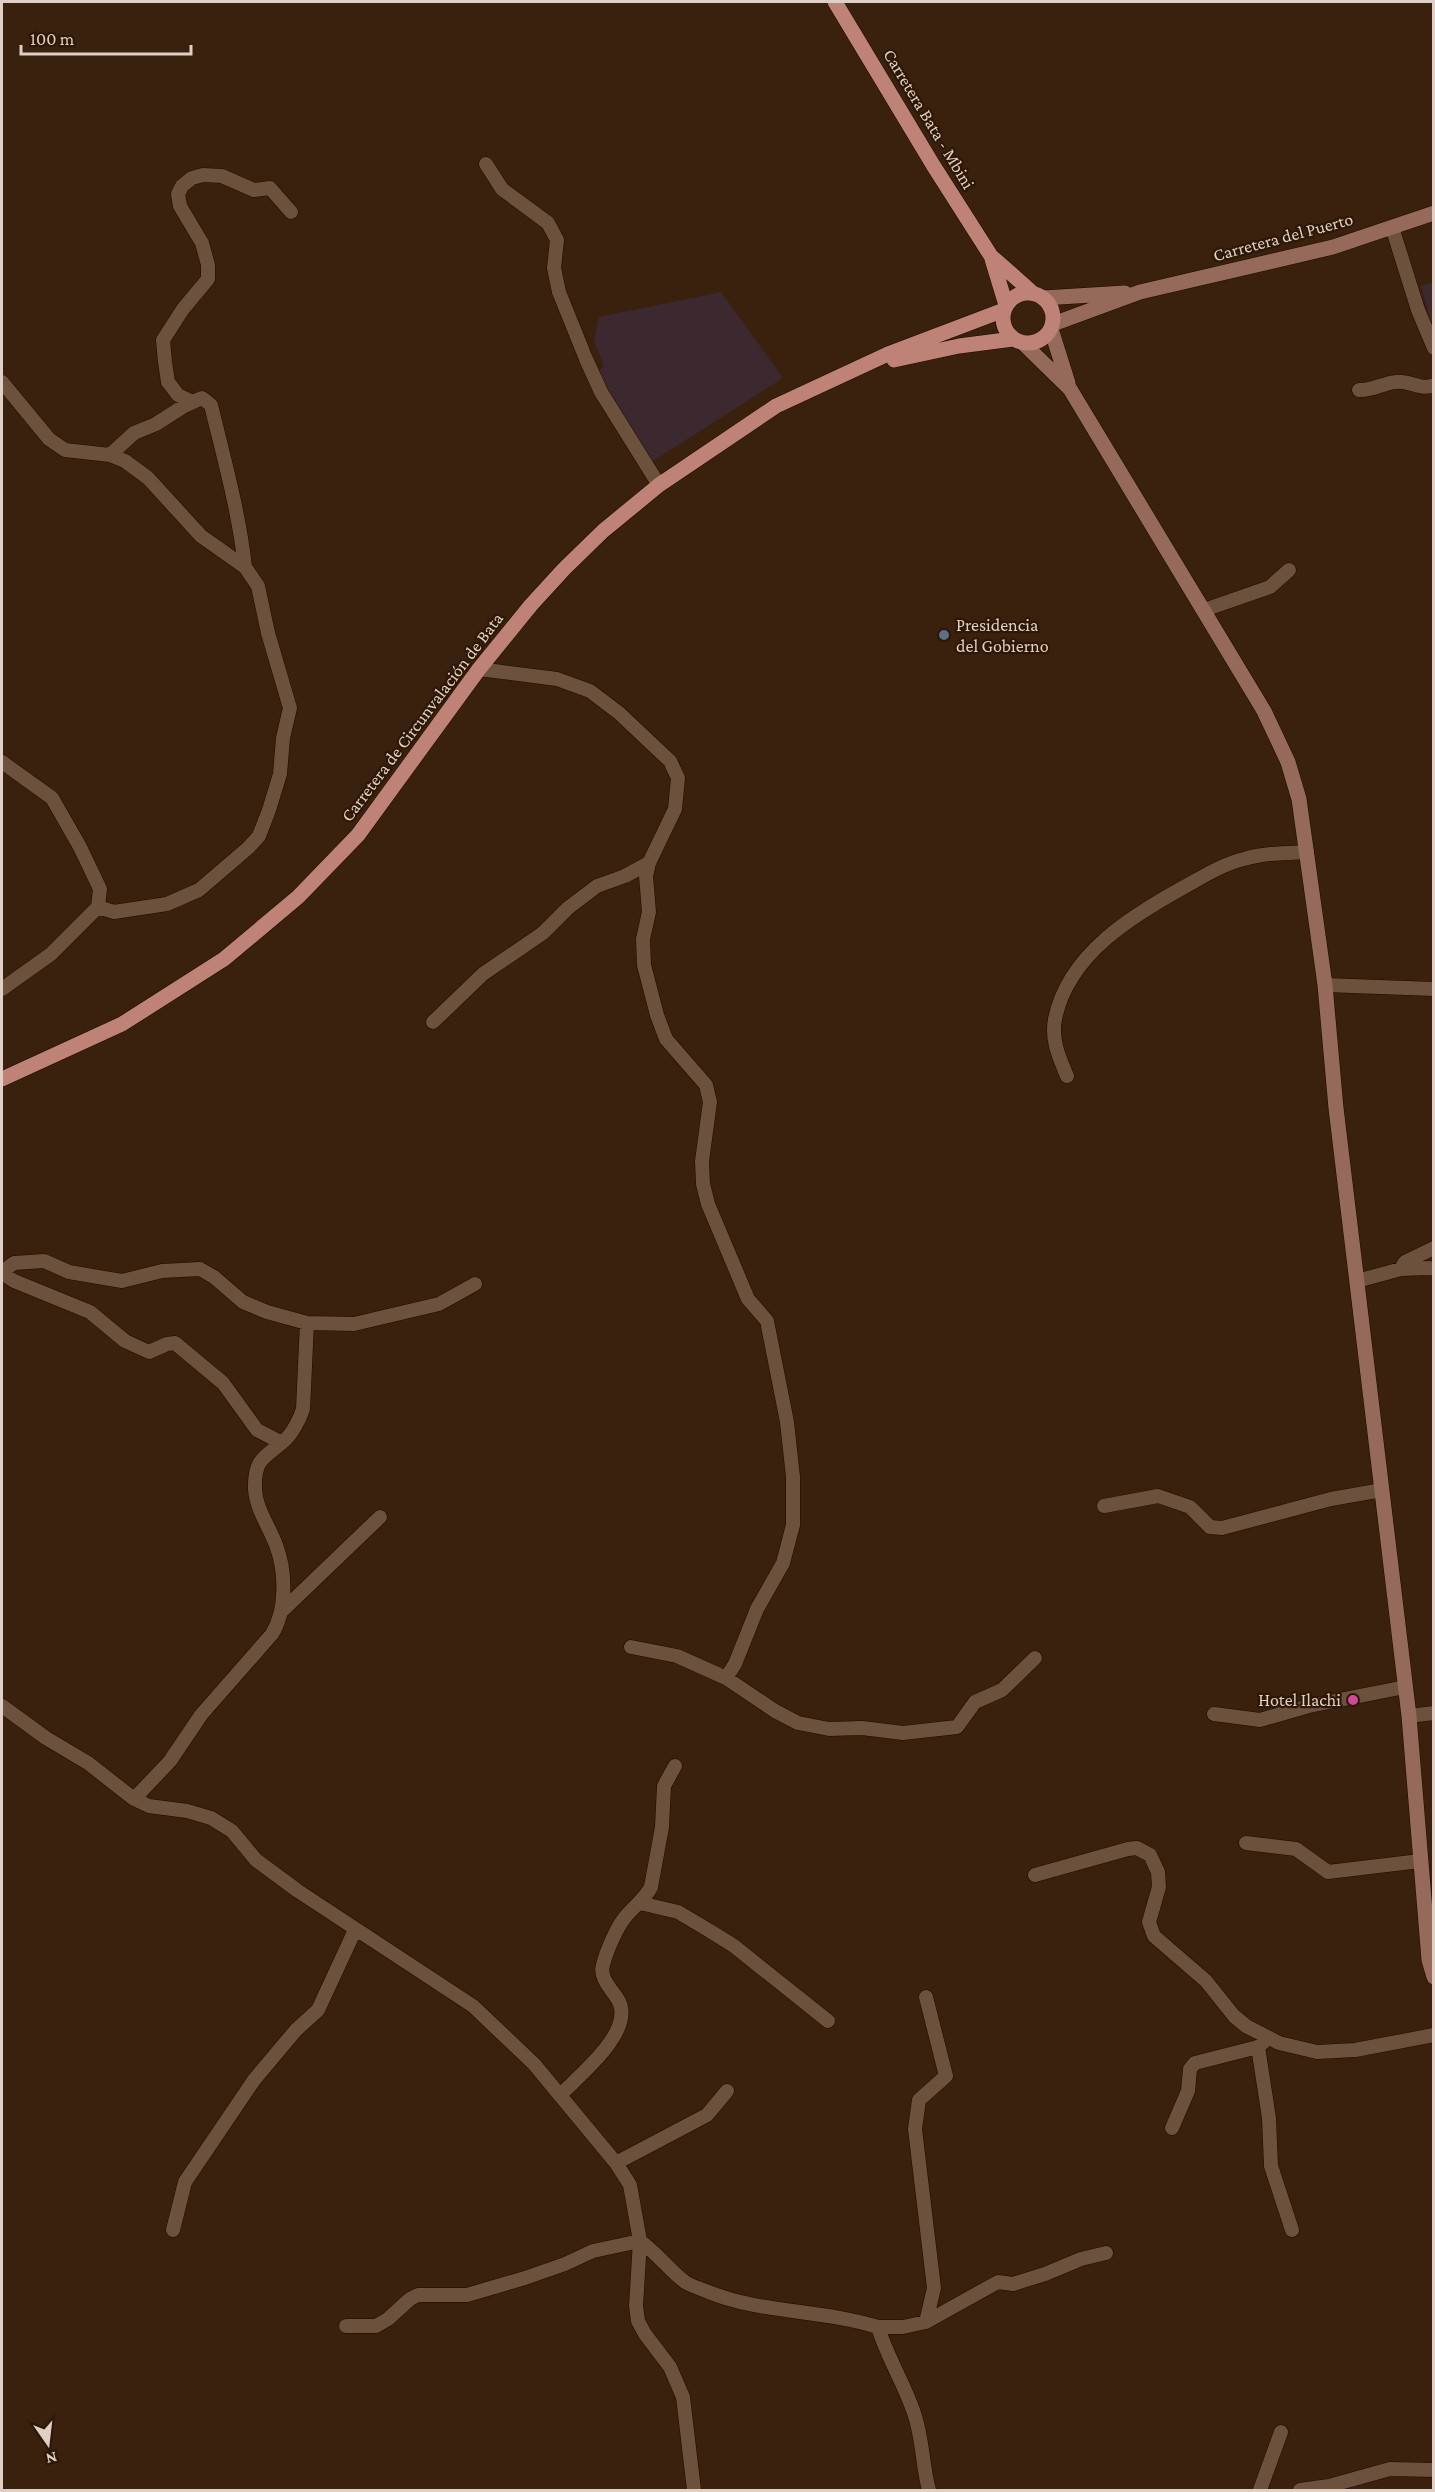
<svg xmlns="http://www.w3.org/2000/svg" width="1435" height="2492" font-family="'Crimson Pro',serif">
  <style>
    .commercial { fill: #3c292f }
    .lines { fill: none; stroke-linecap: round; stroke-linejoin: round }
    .street-casing { stroke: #1f0a00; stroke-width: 15 }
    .secondary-casing { stroke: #1f0a00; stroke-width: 16 }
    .primary-casing { stroke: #1f0a00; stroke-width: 16 }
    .street { stroke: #6c513d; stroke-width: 14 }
    .secondary { stroke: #956a5a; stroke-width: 15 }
    .primary { stroke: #be8276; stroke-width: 15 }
    .service-dot { fill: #5c6f8a; stroke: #2e1805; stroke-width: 2 }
    .hotel-dot { fill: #d1479c; stroke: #2e1805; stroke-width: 2 }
    .labels { text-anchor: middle; stroke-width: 4.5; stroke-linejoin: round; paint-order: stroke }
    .street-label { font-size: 18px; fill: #dfcfc4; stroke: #2e1805 }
    .poi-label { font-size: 18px; fill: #dfcfc4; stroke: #2e1805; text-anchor: start }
  </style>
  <rect width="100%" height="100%" fill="#39210e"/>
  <path class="commercial" d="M 1433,282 L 1434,282 L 1433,327 L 1421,286 Z
    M 721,292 L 783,378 L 650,463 L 596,374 L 604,366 L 594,341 L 599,317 Z"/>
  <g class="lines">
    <g class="street-casing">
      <path id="street" d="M 486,164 L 502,189 L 548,223 L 557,240 L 554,268 L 559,292 L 586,359 L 601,392 L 659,485
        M 1392,227 L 1418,310 L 1434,348
        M 2,382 L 49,439 L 65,450 L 110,455 L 125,461 L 148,478 L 201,536 L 245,567 L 258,586 L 268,633 L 290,708 L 283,738 L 280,774 L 269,810 L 259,836 L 248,848 L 199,890 L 167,904 L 114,912 L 98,907 L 51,954 L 2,989
        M 1359,390 C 1373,391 1383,383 1396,382 C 1409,380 1421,391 1434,385
        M 193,402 L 178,395 L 168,382 L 165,362 L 163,340 L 183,309 L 208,279 L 208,265 L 202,243 L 180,206 L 178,194 L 182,186 L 192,178 L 203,175 L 222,176 L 254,190 L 270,188 L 291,212
        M 110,455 L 134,433 L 156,424 L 184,406 L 202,398 L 211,405 C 224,459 239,512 245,567
        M 1204,610 L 1270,587 L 1289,570
        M 479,669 L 557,679 L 590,691 L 619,713 L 670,761 L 678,778 L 675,809 L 649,863 L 646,876 L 649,912 L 643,939 L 644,965 L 657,1015 L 666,1039 L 706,1085 L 710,1102 L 702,1161 L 703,1184 L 708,1204 L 748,1299 L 767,1321 L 787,1422 L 793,1477 L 793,1525 L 783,1563 L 757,1609 L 735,1664 L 726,1678
        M 2,762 L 52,798 L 80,847 L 100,889 L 98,907
        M 1325,985 L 1434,989
        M 433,1022 L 483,974 L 543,933 L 568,908 L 597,886 L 625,876 L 649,863
        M 1067,1076 C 1059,1057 1051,1040 1055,1019 C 1068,954 1133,915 1186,886 C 1204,876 1223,864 1244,859 C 1264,853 1286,853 1307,852
        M 1401,1269 L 1405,1262 L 1434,1248
        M 2,1272 L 14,1263 L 44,1261 L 69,1272 L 122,1281 L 162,1271 L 200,1269 L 214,1277 L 243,1302 L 267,1312 L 307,1323 L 354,1324 L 439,1304 L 475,1284
        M 2,1273 L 14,1281 L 90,1312 L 125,1341 L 149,1352 L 167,1344 L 175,1343 L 223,1383 L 257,1430 L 282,1443
        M 1357,1281 L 1401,1269 L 1430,1268 L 1434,1269
        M 1104,1506 L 1158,1496 L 1190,1507 L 1210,1527 L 1222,1528 L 1331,1499 L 1382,1490
        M 282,1611 L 380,1517
        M 631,1647 L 677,1656 L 726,1678 L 775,1711 L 798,1723 L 829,1729 L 862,1728 L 903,1733 L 957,1727 L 975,1702 L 1002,1690 L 1035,1658
        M 2,1706 L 46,1738 L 88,1763 L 134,1799 L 149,1806 L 187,1811 L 211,1818 L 232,1831 L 256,1860 L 298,1891 L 473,2006 L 534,2064 L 616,2163 L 630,2185 L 640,2241 C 657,2253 669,2270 685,2282 C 691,2286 699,2288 706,2291 C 761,2314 821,2309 878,2327 C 887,2357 904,2383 914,2413 C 923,2438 922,2465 929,2490
        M 1214,1714 L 1260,1720 L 1309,1706 L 1405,1687
        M 1409,1716 L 1434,1713
        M 134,1799 L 170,1761 L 201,1715 L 272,1634 C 287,1610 286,1571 276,1545 C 269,1526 256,1509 255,1489 C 254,1459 264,1458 284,1441 C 292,1434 300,1419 303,1409 L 307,1323
        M 1246,1843 L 1296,1849 L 1328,1872 L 1420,1861
        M 1035,1875 L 1128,1849 L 1137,1848 L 1150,1855 L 1158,1872 L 1159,1887 L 1149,1922 L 1154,1936 L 1206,1981 L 1234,2016 L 1246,2026 L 1279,2043 L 1317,2052 L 1355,2050 L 1434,2035
        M 640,1903 L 678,1912 L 710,1931 L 734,1946 L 828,2021
        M 1258,2047 L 1269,2118 L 1271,2166 L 1292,2230
        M 560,2095 C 580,2075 638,2029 617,1998 C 611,1989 599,1977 603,1965 C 606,1952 618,1924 627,1915 C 635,1905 645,1899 651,1887 L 662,1827 L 664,1786 L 675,1766
        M 1172,2128 L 1188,2091 L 1190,2069 L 1195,2063 L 1258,2047 L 1265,2041
        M 616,2163 L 707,2115 L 727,2091
        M 173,2230 L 185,2182 L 254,2080 L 296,2030 L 318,2010 L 355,1930
        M 926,2322 L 934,2288 L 915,2129 L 919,2100 L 946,2076 L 926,1997
        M 346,2326 L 376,2326 L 388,2319 L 410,2299 L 418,2295 L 467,2295 L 525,2278 L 565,2264 L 593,2251 L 640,2241 L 636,2306 L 638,2321 L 645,2334 L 670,2367 L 683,2397 L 694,2490
        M 878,2327 L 903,2327 L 926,2322 L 998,2282 L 1013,2284 L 1045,2274 L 1081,2259 L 1106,2253
        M 1260,2490 L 1281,2432
        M 1300,2490 L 1329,2486 L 1390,2469 L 1434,2470"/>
    </g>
    <g class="secondary-casing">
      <path id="secondary" d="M 1043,298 L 1125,293
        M 1053,324 L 1140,292 L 1333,247 L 1434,213
        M 1051,329 L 1068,383
        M 1023,343 L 1070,389 L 1264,711 L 1288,762 L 1299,799 L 1325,985 L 1336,1108 L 1409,1716 L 1429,1960 L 1434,1977"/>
    </g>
    <g class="primary-casing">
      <path id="primary" d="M 835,2 L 933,165 L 991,256 L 1034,294
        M 992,259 L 1006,305
        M1003 318a25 25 0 1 1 50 0a25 25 0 1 1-50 0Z
        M 894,360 L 959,346 L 1013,339
        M 2,1079 L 122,1024 L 224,959 L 298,897 L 358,835 L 479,669 L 531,605 L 564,569 L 603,531 L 659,485 L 776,406 L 888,354 L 1004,310"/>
    </g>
    <use href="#street" class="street"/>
    <use href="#secondary" class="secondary"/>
    <use href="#primary" class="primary"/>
  </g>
  <circle class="service-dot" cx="944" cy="635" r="6"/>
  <circle class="hotel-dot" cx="1353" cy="1700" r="6"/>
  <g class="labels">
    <g class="street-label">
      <text transform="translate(929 119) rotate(59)" y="6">Carretera Bata - Mbini</text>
      <text transform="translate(1283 237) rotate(-15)" y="6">Carretera del Puerto</text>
      <text transform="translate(422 717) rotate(-53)" y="6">Carretera de Circunvalación de Bata</text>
    </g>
    <g class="poi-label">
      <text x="956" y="631">Presidencia<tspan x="956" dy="21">del Gobierno</tspan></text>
      <text x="1341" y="1706" text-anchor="end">Hotel Ilachi</text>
    </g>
  </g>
  <rect width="1435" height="2492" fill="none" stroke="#dfcfc4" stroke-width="6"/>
  <g transform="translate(48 2444) rotate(166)" stroke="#2e1805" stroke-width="4.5" paint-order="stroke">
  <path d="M0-4.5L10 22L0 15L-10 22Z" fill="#dfcfc4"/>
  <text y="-9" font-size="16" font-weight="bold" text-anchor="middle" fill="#dfcfc4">N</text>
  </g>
  <path d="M21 45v9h170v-9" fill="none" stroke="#dfcfc4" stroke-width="3"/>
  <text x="30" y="45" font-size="18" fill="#dfcfc4" stroke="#2e1805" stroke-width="4.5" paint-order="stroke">100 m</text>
</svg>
